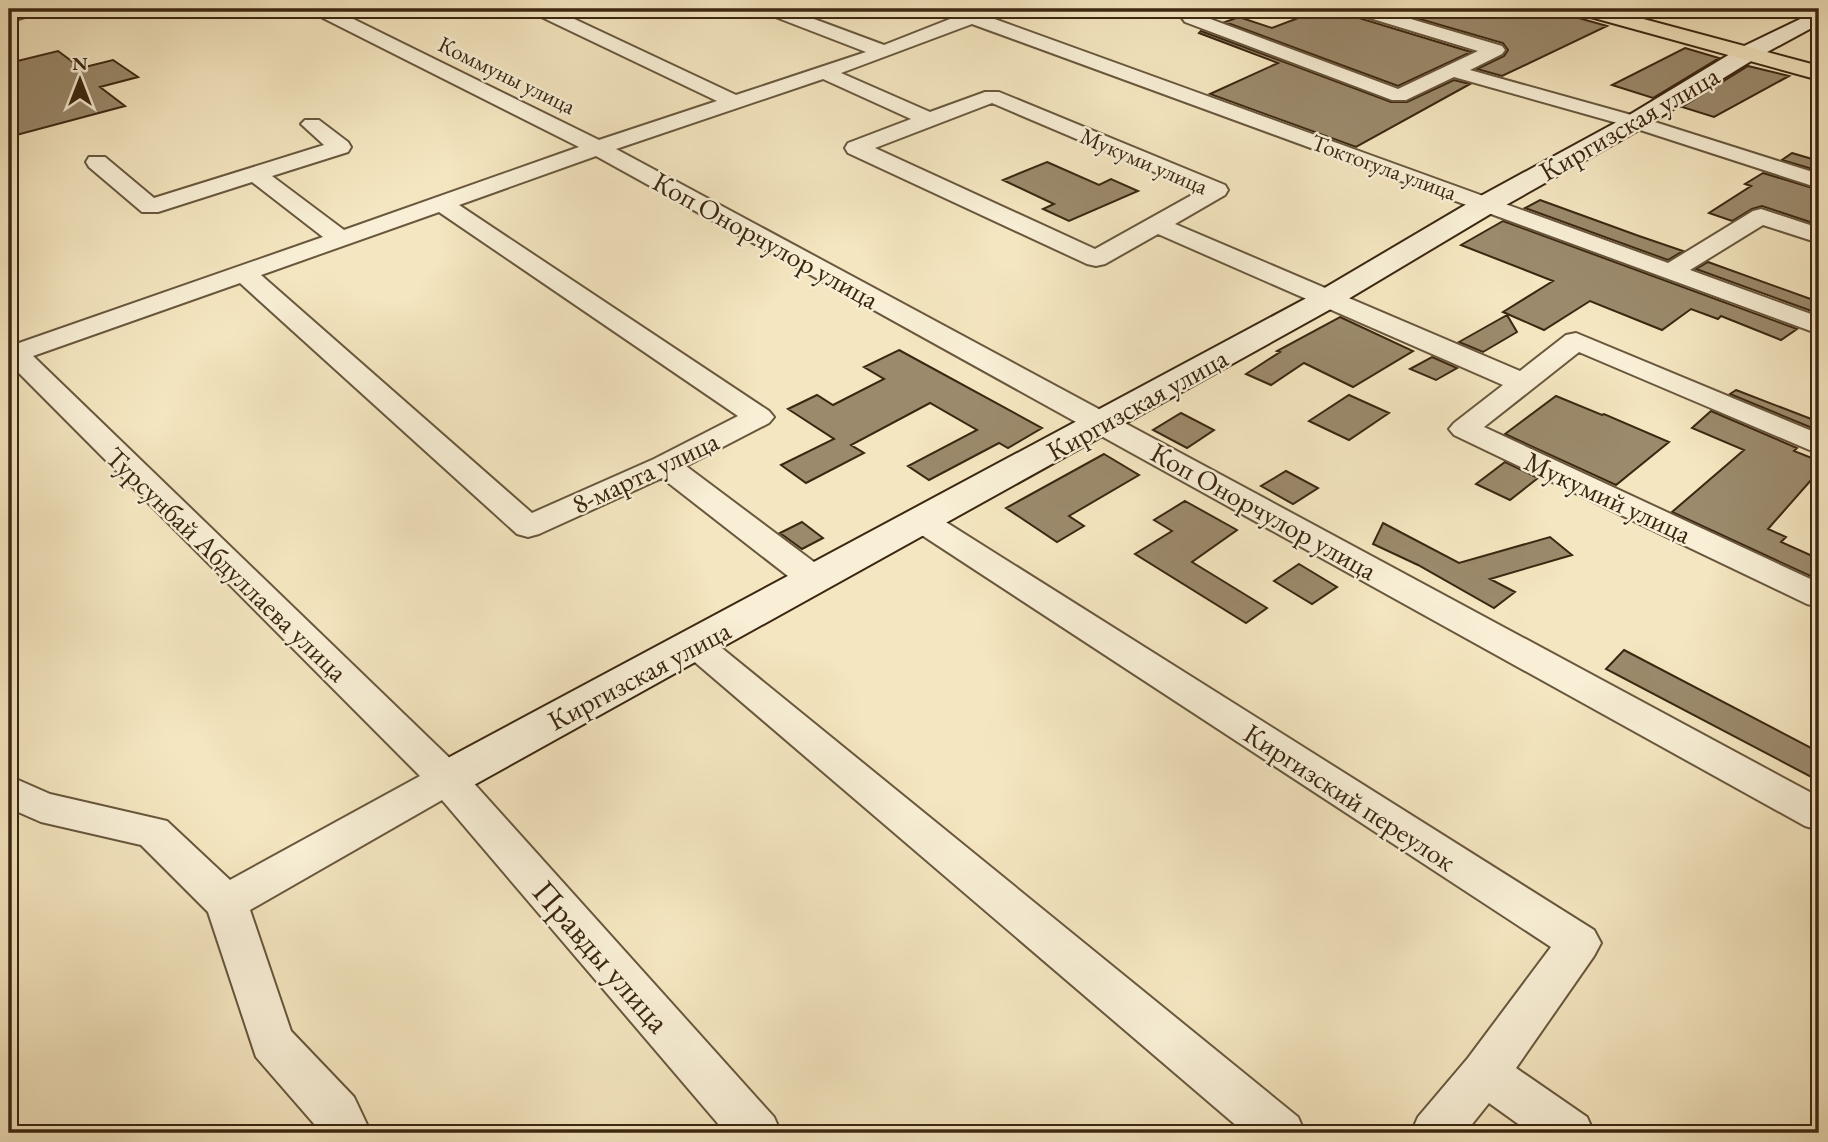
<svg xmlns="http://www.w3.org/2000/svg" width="1828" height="1142" font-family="'EB Garamond',serif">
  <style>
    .building { fill: #9b8a6c; stroke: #3b2711; stroke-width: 2 }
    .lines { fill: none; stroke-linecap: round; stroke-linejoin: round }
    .street-casing { stroke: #69573d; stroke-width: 4 }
    .secondary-casing { stroke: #3b2711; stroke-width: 4 }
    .primary-casing { stroke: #3b2711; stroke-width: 4 }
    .street { fill: #f8efd6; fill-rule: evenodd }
    .secondary { fill: #f8efd6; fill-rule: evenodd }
    .primary { fill: #f4e6c0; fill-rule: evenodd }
    .labels { text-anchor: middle; stroke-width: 5; stroke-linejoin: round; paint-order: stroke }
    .far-street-label { font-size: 23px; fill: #3b2711; stroke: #f8efd6 }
    .street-label { font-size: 28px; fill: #3b2711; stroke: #f8efd6 }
    .near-street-label { font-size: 33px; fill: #3b2711; stroke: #f8efd6 }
  </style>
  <rect width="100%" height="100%" fill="#f4e6c0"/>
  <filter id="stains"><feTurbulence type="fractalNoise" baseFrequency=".00286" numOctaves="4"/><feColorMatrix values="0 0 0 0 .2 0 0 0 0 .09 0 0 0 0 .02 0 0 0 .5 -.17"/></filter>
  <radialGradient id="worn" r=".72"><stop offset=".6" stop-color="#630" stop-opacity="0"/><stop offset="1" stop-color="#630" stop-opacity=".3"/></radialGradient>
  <path class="building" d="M 1322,9 L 1347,9 L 1352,16 L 1471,52 L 1398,86 L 1225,22 L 1239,17 L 1272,28 Z
    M 1385,9 L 1547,9 L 1607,26 L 1502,76 L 1477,69 L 1504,56 L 1508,50 L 1503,43 Z
    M 1201,31 L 1391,102 L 1407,102 L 1454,80 L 1470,84 L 1356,147 L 1210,94 L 1278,63 L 1199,33 Z
    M 1685,48 L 1719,58 L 1653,98 L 1612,85 Z
    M 58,51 L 81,68 L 113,60 L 138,77 L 100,87 L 125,106 L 9,137 L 9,63 Z
    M 1748,66 L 1789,76 L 1714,117 L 1682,107 Z
    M 1792,153 L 1819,161 L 1819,171 L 1782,160 Z
    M 1047,162 L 1099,185 L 1111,179 L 1138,191 L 1069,221 L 1043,209 L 1054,204 L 1003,180 Z
    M 1763,173 L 1819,190 L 1819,225 L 1762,206 L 1752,209 L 1732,221 L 1709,213 L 1751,186 L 1745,184 Z
    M 1540,200 L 1639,236 L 1683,251 L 1668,260 L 1525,208 Z
    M 1503,221 L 1797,329 L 1781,340 L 1721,316 L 1718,319 L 1691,309 L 1662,330 L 1590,301 L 1544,330 L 1503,312 L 1553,281 L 1461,245 Z
    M 1708,262 L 1819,302 L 1819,312 L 1817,313 L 1696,269 Z
    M 1507,315 L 1517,332 L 1483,352 L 1459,342 Z
    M 1340,317 L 1413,351 L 1353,387 L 1304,363 L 1271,385 L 1246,374 L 1280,352 L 1277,351 Z
    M 899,350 L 1042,428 L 1008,448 L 999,443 L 929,480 L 908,466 L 977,430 L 930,403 L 851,445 L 864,453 L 806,483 L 781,465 L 834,439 L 788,409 L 817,395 L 833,405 L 884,379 L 864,367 Z
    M 1432,357 L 1457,368 L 1436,380 L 1410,369 Z
    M 1736,390 L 1819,422 L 1819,428 L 1817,430 L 1730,394 Z
    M 1349,395 L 1389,413 L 1349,440 L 1309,421 Z
    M 1556,396 L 1602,415 L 1604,414 L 1669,442 L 1616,485 L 1505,434 Z
    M 1711,411 L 1797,448 L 1794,451 L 1819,461 L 1819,471 L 1768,529 L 1786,537 L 1781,542 L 1819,559 L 1819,576 L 1817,579 L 1672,512 L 1744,450 L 1692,428 Z
    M 1181,413 L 1214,430 L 1187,448 L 1153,430 Z
    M 1104,454 L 1139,475 L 1069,516 L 1084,526 L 1057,542 L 1006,508 Z
    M 1505,462 L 1538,478 L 1510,500 L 1476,484 Z
    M 1286,471 L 1318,488 L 1293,504 L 1261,486 Z
    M 1185,501 L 1237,530 L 1192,562 L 1267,608 L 1246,623 L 1135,554 L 1172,531 L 1154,520 Z
    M 802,522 L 823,538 L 802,549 L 780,533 Z
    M 1383,523 L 1459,563 L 1550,537 L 1572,555 L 1490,579 L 1515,592 L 1494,608 L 1418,565 L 1373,544 Z
    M 1299,564 L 1337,587 L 1312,604 L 1274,581 Z
    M 1624,650 L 1819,752 L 1819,781 L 1606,669 Z"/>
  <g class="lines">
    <g class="street-casing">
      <path id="street" d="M 15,9 L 40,9 L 37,13 L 9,22 L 9,11 Z
        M 310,9 L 333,9 L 599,140 L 717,101 L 533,13 L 530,9 L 553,9 L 736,95 L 866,52 L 765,13 L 762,9 L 787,9 L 884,45 L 955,17 L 951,13 L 954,9 L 1002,9 L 999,13 L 989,17 L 1668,263 L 1753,211 L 1761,209 L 1819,228 L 1819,243 L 1763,225 L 1690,270 L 1819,317 L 1819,334 L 972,24 L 841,73 L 930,112 L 985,92 L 999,92 L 1225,185 L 1228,190 L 1225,195 L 1175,224 L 1520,371 L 1566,335 L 1576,333 L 1819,434 L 1819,454 L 1579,352 L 1484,427 L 1819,583 L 1819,607 L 1807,604 L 1454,435 L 1449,429 L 1454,423 L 1503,385 L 1158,234 L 1105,264 L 1096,266 L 1087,264 L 848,153 L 845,148 L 848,143 L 911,119 L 823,79 L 616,149 L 1819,797 L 1819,830 L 1805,826 L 596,156 L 459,205 L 769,411 L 774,417 L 769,423 L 686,466 L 826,571 L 831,579 L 826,587 L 814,590 L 802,587 L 662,478 L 539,534 L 528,537 L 517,534 L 240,283 L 33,356 L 461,769 L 774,1117 L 781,1133 L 726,1133 L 442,800 L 250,910 L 291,1031 L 354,1097 L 371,1133 L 322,1133 L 256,1057 L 208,912 L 141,845 L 41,822 L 9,808 L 9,776 L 50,794 L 167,821 L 230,880 L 420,776 L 9,363 L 9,340 L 19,343 L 323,237 L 252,182 L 158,212 L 142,212 L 89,167 L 86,162 L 89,157 L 105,157 L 154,198 L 324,145 L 301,124 L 305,120 L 319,120 L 348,142 L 351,147 L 348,152 L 272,176 L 344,230 L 579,147 L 313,13 ZM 992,103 L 1199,191 L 1095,249 L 875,148 ZM 439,212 L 738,416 L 654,459 L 532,513 L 261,275 Z
        M 1350,9 L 1377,9 L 1502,46 L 1505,50 L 1502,54 L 1470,70 L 1642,118 L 1819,174 L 1819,188 L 1628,126 L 1454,77 L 1406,100 L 1392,100 L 1185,22 L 1182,18 L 1191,13 L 1197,14 L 1398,89 L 1478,51 L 1353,13 Z
        M 922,511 L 933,514 L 1594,930 L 1601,943 L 1594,956 L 1516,1068 L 1587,1117 L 1594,1133 L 1531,1133 L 1489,1103 L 1465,1133 L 1411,1133 L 1418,1117 L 1468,1058 L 1551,947 L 911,528 L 906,521 L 911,514 Z
        M 695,632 L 707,636 L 1298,1117 L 1305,1133 L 1245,1133 L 683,652 L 677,644 L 683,636 Z"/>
    </g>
    <g class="secondary-casing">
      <path id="secondary" d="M 1819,10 L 1819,24 L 1756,58 L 1644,127 L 1497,210 L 1338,305 L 463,791 L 447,796 L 431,791 L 424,779 L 431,767 L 1316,293 L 1477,198 L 1626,117 L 1740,48 Z"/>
    </g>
    <g class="primary-casing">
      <path id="primary" d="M 1573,9 L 1606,9 L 1819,66 L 1819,80 L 1576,13 Z"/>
    </g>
    <use href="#street" class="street"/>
    <use href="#secondary" class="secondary"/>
    <use href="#primary" class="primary"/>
  </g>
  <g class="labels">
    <g class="far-street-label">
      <text transform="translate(507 75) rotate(26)" y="8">Коммуны улица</text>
      <text transform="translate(1144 161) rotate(23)" y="8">Мукуми улица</text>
      <text transform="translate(1384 167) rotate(20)" y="8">Токтогула улица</text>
    </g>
    <g class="street-label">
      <text transform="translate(1629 123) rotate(-30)" y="10">Киргизская улица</text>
      <text transform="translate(766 240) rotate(29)" y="10">Коп Онорчулор улица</text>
      <text transform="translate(1137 404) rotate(-29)" y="10">Киргизская улица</text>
      <text transform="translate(645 472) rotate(-25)" y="10">8-марта улица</text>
      <text transform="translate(1608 497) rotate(25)" y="10">Мукумий улица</text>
      <text transform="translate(1264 511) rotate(29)" y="10">Коп Онорчулор улица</text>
      <text transform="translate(227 564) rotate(44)" y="10">Турсунбай Абдуллаева улица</text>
      <text transform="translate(639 675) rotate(-28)" y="10">Киргизская улица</text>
      <text transform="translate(1350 797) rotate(33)" y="10">Киргизский переулок</text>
    </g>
    <g class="near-street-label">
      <text transform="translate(602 956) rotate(49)" y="12">Правды улица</text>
    </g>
  </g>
  <rect width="1828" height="1142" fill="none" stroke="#f4e6c0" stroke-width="35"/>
  <rect x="10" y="10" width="1807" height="1121" fill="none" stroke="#3b2711" stroke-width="3.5"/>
  <rect x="18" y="18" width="1793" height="1107" fill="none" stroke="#3b2711" stroke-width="2"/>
  <g transform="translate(80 80)" stroke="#f8efd6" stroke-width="5" paint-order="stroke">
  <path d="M0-5L12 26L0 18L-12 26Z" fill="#3b2711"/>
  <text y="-10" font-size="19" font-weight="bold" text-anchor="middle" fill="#3b2711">N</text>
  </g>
  <rect width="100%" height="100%" filter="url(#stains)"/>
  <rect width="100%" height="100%" fill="url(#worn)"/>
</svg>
